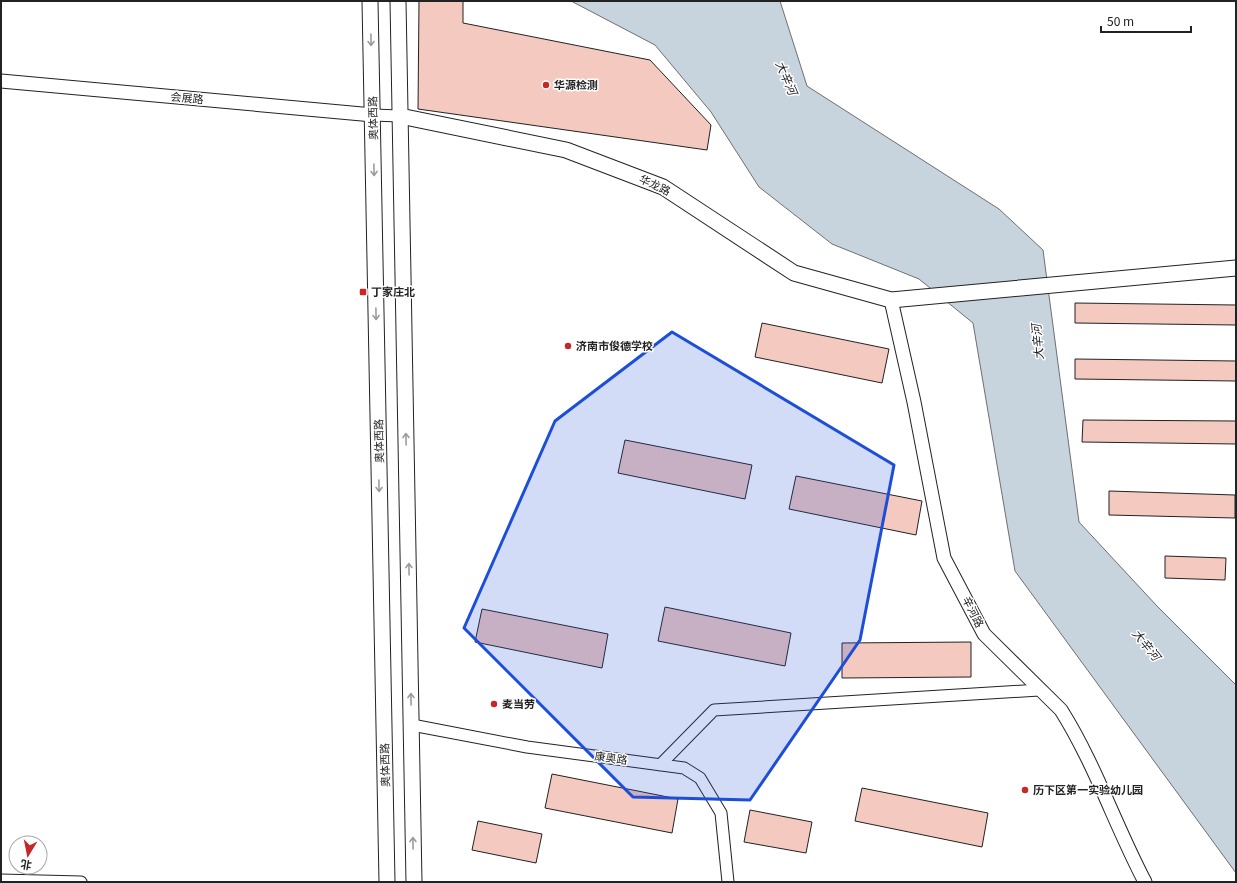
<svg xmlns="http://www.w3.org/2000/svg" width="1237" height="883" font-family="Georgia,'Noto Sans SC',serif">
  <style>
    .water { fill: #c7d3dd; stroke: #6f6f6f }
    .building { fill: #f3c9c0; stroke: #222 }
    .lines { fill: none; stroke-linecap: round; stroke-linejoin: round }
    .minor-casing { stroke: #222; stroke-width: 13 }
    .tertiary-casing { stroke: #222; stroke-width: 15 }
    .secondary-casing { stroke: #222; stroke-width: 17 }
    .minor { stroke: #fff; stroke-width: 11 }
    .tertiary { stroke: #fff; stroke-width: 13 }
    .secondary { stroke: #fff; stroke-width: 15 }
    .oneway { stroke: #9c9c9c }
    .marked { fill: #1d4ed8; fill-opacity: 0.2; stroke: #1d4ed8; stroke-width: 3; stroke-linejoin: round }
    .poi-dot { fill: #c62828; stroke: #fff; stroke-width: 1.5 }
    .labels { text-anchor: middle; stroke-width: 3; stroke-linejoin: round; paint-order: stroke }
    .poi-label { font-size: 11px; font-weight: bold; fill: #222; stroke: #fff; text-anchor: start }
    .street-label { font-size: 11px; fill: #222; stroke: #fff }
    .water-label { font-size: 12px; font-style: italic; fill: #222; stroke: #fff }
  </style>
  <rect width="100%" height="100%" fill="#fff"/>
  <path class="water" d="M 571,1 L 780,1 L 807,86 L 999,209 L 1043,250 L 1079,522 L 1157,606 L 1236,685 L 1236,873 L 1015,571 L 973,323 L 919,279 L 832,244 L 759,187 L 711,112 L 655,45 Z"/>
  <path class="building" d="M 419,1 L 463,1 L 463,23 L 650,60 L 711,125 L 707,150 L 418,109 Z
    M 1075,303 L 1236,305 L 1236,325 L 1075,323 Z
    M 762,323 L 889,349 L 882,383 L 755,357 Z
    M 1075,359 L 1236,361 L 1236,381 L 1075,379 Z
    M 1083,420 L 1236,421 L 1236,444 L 1082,442 Z
    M 625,440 L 752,465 L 745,499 L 618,473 Z
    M 796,476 L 922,501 L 916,535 L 789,509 Z
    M 1109,491 L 1235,495 L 1235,518 L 1109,515 Z
    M 1165,556 L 1226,558 L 1225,580 L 1165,578 Z
    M 665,607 L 791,633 L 785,666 L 658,641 Z
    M 482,609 L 608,634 L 602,668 L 475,642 Z
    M 971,642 L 971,677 L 842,678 L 842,643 Z
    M 552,774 L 678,799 L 672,833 L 545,808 Z
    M 862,788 L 988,813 L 982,847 L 855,821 Z
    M 750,810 L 812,822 L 806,853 L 744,842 Z
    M 478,821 L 542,834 L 536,863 L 472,850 Z"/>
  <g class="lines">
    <g class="minor-casing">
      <path id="minor" d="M 373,115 L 400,116
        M 412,725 L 527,747 L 684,768 L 700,778 L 721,813 L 728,882
        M 660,765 L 714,710 L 1039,690
        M 1,880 L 81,882"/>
    </g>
    <g class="tertiary-casing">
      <path id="tertiary" d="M 1,81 L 373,115
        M 891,300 L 914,402 L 944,558 L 984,634 L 1061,710 C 1095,764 1115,825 1145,882"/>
    </g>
    <g class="secondary-casing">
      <path id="secondary" d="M 370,1 L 387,882
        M 398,1 L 414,882
        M 400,116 L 566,150 L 663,187 L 794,273 L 891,300 L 1236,268"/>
    </g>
    <use href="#minor" class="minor"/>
    <use href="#tertiary" class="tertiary"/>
    <use href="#secondary" class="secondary"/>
  </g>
  <defs><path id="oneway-shaft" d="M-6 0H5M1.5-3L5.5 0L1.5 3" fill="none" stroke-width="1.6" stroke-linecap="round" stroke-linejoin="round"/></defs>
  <g class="oneway">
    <use href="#oneway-shaft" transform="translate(371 40) rotate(89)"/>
    <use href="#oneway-shaft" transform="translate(374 170) rotate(89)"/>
    <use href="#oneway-shaft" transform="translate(376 314) rotate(89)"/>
    <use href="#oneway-shaft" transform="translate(406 439) rotate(-91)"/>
    <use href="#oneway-shaft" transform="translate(379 486) rotate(89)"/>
    <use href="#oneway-shaft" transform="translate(409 569) rotate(-91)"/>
    <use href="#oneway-shaft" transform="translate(411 699) rotate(-91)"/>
    <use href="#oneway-shaft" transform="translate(413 843) rotate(-91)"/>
  </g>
  <path class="marked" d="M 672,332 L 894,465 L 860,640 L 750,800 L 633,797 L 464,628 L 555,421 Z"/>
  <g class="poi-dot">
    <circle cx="546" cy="85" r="4"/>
    <rect x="359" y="288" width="8" height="8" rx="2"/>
    <circle cx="568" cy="346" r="4"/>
    <circle cx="494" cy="704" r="4"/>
    <circle cx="1025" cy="790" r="4"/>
  </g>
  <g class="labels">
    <g class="poi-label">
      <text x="554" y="89">华源检测</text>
      <text x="371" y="296">丁家庄北</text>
      <text x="576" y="350">济南市俊德学校</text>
      <text x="502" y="708">麦当劳</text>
      <text x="1033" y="794">历下区第一实验幼儿园</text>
    </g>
    <g class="street-label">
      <text transform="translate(187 98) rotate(5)" y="4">会展路</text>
      <text transform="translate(373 118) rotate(-91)" y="4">奥体西路</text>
      <text transform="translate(655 185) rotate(25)" y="4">华龙路</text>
      <text transform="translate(379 441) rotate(-91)" y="4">奥体西路</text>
      <text transform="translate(973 612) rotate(63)" y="4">辛河路</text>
      <text transform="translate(611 758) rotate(8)" y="4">康奥路</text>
      <text transform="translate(385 765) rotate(-91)" y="4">奥体西路</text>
    </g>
    <g class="water-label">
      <text transform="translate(786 78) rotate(67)" y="4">大辛河</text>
      <text transform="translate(1038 342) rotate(-95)" y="4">大辛河</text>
      <text transform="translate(1146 645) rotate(51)" y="4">大辛河</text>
    </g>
  </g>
  <rect width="1237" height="883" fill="none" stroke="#222222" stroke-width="4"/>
  <g transform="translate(28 855) rotate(190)"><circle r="19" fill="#ffffff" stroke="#a7a7a7"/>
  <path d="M0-3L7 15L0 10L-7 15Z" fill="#c62828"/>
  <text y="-6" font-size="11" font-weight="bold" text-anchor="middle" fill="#222222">北</text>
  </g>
  <path d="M1101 26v6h90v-6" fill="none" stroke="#222222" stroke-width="2"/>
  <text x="1107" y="26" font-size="12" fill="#222222" stroke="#ffffff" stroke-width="3" paint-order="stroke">50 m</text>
</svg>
